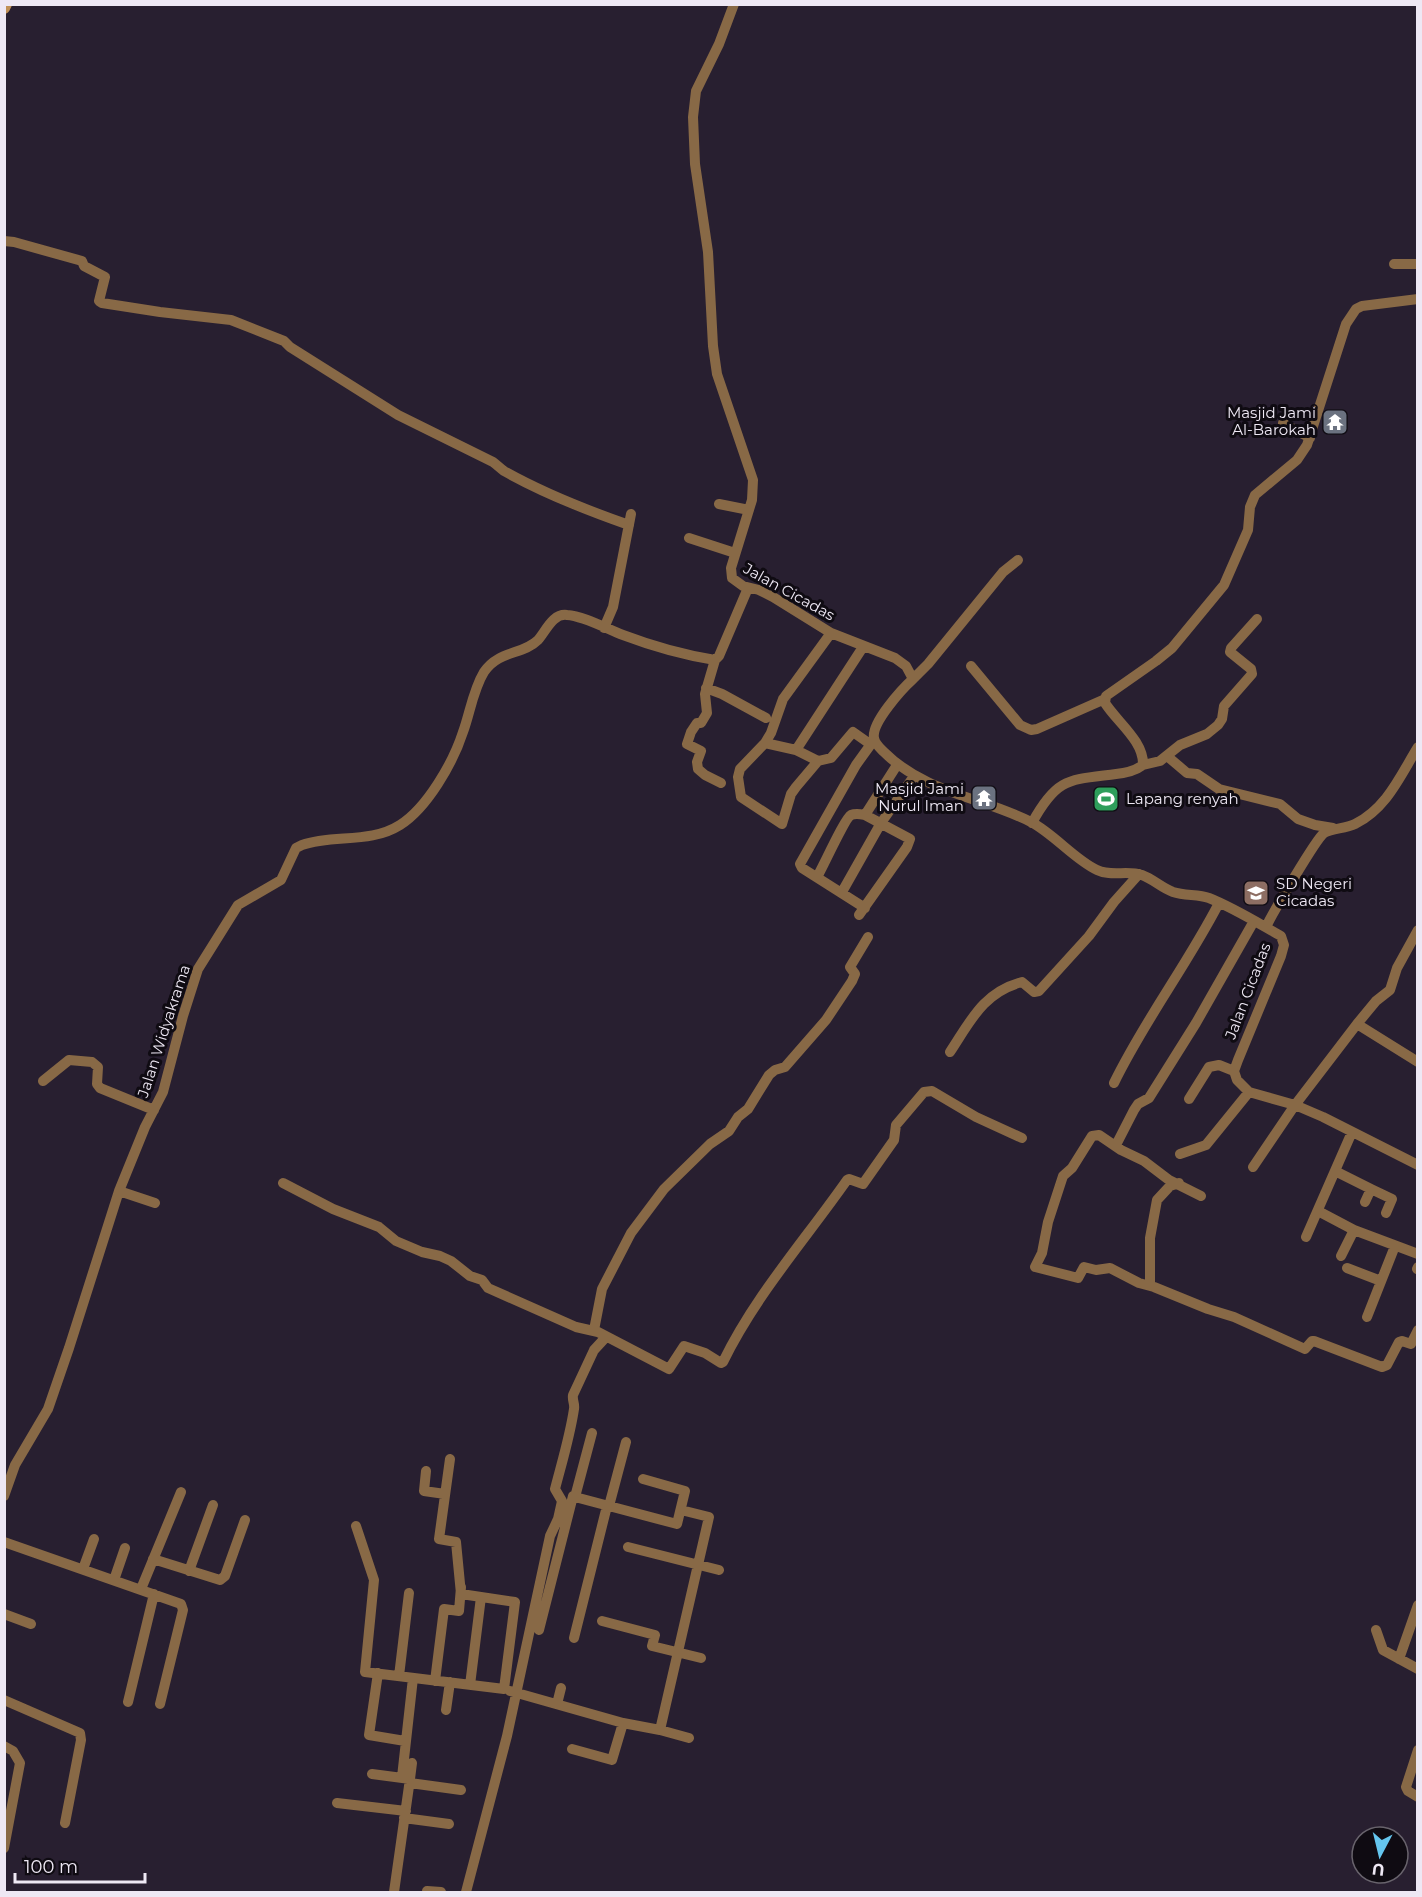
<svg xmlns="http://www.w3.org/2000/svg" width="1422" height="1897" font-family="Montserrat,sans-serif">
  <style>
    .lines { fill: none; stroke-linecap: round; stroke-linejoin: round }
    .street { stroke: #886946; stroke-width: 10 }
    .secondary { stroke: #c19056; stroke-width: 12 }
    .labels { text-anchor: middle; stroke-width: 6; stroke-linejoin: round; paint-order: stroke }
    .poi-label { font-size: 15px; fill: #eee8f4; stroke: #0f0b12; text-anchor: end }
    .street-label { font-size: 15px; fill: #eee8f4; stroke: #0f0b12 }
  </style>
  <rect width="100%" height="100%" fill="#281f30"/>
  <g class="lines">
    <path class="street" d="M 734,4 L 719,44 L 696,91 L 693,117 L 695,164 L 708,252 L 713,346 L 717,374 L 753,480 L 752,500 L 731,568 L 732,578 L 743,586 L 759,590 L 773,597 L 831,633 L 895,658 L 906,666 L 913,679 C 902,689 871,723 874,738 C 875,744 880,748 884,752 C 925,793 982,797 1031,822 C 1054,834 1075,860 1097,870 C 1111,877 1127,870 1142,875 C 1153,879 1162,888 1173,892 C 1185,896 1198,894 1209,898 C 1234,908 1258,923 1281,936 L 1284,945 L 1281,956 L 1238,1060 L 1234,1071 L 1237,1080 L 1249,1092 L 1295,1105 L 1323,1117 L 1418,1165
      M 4,241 L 14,242 L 82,261 L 84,266 L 105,277 L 99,301 L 102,303 L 160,312 L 231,320 L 284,341 L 290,347 L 398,415 L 493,462 C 497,465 500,468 504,471 C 543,493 586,510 629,525
      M 1394,264 L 1418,264
      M 1283,423 L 1310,438
      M 719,504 L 749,510
      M 689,538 L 735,553
      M 604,628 L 613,607 L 631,514
      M 831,633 L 783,699 L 771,733 L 765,743 L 740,769 L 738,777 L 741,797 L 782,824 L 791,794 L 796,787 L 818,761 L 831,758 L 853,732 L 870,744
      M 715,660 L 705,694 L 707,713 L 701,723 L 697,723 L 691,732 L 687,744 L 701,751 L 697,762 L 698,769 L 705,775 L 721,783
      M 971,666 L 1020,725 L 1031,730 L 1037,729 L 1105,699
      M 913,679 L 928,664 L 1003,572 L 1018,560
      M 706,688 L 722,694 L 766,718
      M 765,743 L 796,750 L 818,761
      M 796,750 L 863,647
      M 1167,756 L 1187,773 L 1197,774 L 1219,789 L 1280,804 L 1298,819 L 1315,825 L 1333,828
      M 1143,765 L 1160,761 L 1180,745 L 1207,734 L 1218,725 L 1222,719 L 1224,706 L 1252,674 L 1251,669 L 1230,652 L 1231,648 L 1257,619
      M 865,815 L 897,765
      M 1032,823 C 1057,777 1069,780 1116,774 C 1126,773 1135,771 1143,765 C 1144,741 1117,722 1105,703 L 1106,696 L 1156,661 L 1172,648 L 1224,585 L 1248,530 L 1250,507 L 1255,495 L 1297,460 L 1307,445 L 1346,324 L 1356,309 L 1362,306 L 1418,299
      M 817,877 C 823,867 845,818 851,815 C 856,813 860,814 865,815 L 910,839 L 907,847 L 859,915
      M 842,892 L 881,823 L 914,776
      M 865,908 L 802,868 L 800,864 L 856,765 L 874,740
      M 1266,927 C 1272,914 1316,839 1324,833 C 1333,828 1345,829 1355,824 C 1387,808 1400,776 1418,747
      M 1357,1024 L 1418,1062
      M 950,1052 C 970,1022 983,992 1022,982 L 1034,992 L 1039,991 L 1089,936 L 1114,902 L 1139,874
      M 43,1081 L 69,1060 L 92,1062 L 98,1067 L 97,1084 L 100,1088 L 154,1110
      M 1114,1083 C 1144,1021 1187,965 1219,903
      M 1189,1099 L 1209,1067 L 1219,1065 L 1234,1071
      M 1116,1145 L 1134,1110 L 1138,1104 L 1149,1098 L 1196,1023 L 1254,921
      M 1180,1154 L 1206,1145 L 1249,1092
      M 1253,1167 L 1295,1105 L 1357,1024 L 1376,1001 L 1390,990 L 1397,968 L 1418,930
      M 1335,1171 L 1371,1189 L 1365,1202
      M 283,1183 L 333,1209 L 379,1227 L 396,1241 L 422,1252 L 440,1256 L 451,1261 L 470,1276 L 482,1280 L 488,1288 L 576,1327 L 598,1332 L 669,1369 L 684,1346 L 705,1353 L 721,1363 L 723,1362 C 755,1296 805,1240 847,1180 L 849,1179 L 863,1184 L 894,1140 L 896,1125 L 924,1092 L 932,1091 L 976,1117 L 1022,1138
      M 1371,1189 L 1392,1199 L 1386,1213
      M 119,1191 L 155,1203
      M 1201,1196 L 1169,1180 L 1144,1161 L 1121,1150 L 1099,1135 L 1092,1136 L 1072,1168 L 1063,1176 L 1048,1222 L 1042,1253 L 1035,1267 L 1078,1278 L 1084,1267 L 1096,1270 L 1110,1268 L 1139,1283 L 1154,1287 L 1208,1309 L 1234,1317 L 1305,1349 L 1312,1341 L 1314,1341 L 1382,1367 L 1387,1365 L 1399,1342 L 1402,1341 L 1411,1344 L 1418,1330
      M 1318,1211 L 1354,1230 L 1418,1254
      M 1306,1237 L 1352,1132
      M 1341,1256 L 1354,1230
      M 1347,1268 L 1381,1281
      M 1417,1269 L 1418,1267
      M 1150,1286 L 1150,1238 L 1157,1200 L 1170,1186 L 1179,1183
      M 1367,1317 L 1395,1246
      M 594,1330 L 602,1289 L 631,1233 L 664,1189 L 710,1144 L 729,1131 L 738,1117 L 748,1109 L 769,1075 L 775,1070 L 785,1067 L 826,1020 L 852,981 L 855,974 L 850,967 L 868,937
      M 592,1433 L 575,1497 L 677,1524 L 685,1491 L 643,1479
      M 426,1471 L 424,1491 L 445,1494
      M 4,1496 L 15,1465 L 48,1409 L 69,1348 L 119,1191 L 145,1127 L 163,1092 L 183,1016 L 198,969 L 238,905 L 281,880 L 296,848 L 302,845 C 334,834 370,844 400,825 C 427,808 453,763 463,732 C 470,713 473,690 484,672 C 499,650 523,655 538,640 C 546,631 553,613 567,615 C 584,616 607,629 623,635 C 652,646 684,655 715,660 L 719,656 L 748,588
      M 609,1506 L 626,1442
      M 356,1526 L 374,1580 L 365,1672 L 504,1689 L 515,1602 L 461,1594 L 456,1542 L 439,1539 L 450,1459
      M 4,1542 L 181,1604 L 183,1610 L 160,1704
      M 628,1547 L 719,1570
      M 153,1559 L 220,1580 L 225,1576 L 245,1520
      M 83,1569 L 94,1539
      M 189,1571 L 213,1505
      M 114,1580 L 125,1548
      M 141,1589 L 181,1492
      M 4,1614 L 31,1624
      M 602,1621 L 655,1635 L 652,1646 L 701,1658
      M 539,1630 L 573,1496 L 575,1497
      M 1376,1630 L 1383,1650 L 1418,1669
      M 574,1638 L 607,1506
      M 1399,1659 L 1418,1605
      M 378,1673 L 369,1735 L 405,1741
      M 399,1676 L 409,1593
      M 435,1681 L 444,1609 L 459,1611 L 461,1587
      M 470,1685 L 481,1597
      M 510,1691 L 623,1723 L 660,1730 L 709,1517 L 681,1510
      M 4,1700 L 80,1733 L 81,1740 L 65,1823
      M 128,1702 L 154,1594
      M 557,1704 L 561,1688
      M 446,1710 L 450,1682
      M 660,1730 L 689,1738
      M 4,1746 L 13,1751 L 20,1763 L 4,1848
      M 572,1749 L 612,1760 L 623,1723
      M 1418,1750 L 1406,1787 L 1408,1791 L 1418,1797
      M 372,1774 L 410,1779 L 394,1892
      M 402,1777 L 413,1678
      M 410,1779 L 412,1763
      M 410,1783 L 461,1790
      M 337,1803 L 406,1811
      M 404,1818 L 449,1824
      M 427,1892 L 427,1891 L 441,1892
      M 466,1892 L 507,1736 L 550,1536 L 558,1519 L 562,1501 L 555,1489 C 562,1462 570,1436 574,1409 C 575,1403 572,1401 573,1395 L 594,1350 L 606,1337"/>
    <path class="secondary" d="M 4,8 L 6,4"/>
  </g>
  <defs>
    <g id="temple-square" transform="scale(1.35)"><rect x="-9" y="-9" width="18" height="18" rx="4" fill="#6b7280" stroke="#0f0b12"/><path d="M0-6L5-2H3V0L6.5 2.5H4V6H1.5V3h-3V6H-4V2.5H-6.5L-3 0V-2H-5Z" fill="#fff"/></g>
    <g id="stadium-square" transform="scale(1.35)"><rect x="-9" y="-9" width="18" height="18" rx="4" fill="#2e9e5b" stroke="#0f0b12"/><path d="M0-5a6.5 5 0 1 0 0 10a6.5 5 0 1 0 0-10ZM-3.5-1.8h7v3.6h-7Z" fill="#fff"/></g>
    <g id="school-square" transform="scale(1.35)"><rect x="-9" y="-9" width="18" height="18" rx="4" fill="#8d6e63" stroke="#0f0b12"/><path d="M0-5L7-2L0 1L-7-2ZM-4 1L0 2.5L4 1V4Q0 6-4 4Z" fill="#fff"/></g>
  </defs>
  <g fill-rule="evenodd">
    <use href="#temple-square" x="1335" y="422"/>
    <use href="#temple-square" x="984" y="798"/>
    <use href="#stadium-square" x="1106" y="799"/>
    <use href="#school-square" x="1256" y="893"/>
  </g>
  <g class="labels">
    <g class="poi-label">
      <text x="1316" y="418">Masjid Jami<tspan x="1316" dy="17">Al-Barokah</tspan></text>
      <text x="964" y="794">Masjid Jami<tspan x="964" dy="17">Nurul Iman</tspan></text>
      <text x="1126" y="804" text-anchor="start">Lapang renyah</text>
      <text x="1276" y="889" text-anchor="start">SD Negeri<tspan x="1276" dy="17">Cicadas</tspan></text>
    </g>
    <g class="street-label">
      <text transform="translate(789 592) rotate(29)" y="5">Jalan Cicadas</text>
      <text transform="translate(1248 991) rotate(-69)" y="5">Jalan Cicadas</text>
      <text transform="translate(164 1031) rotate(-72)" y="5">Jalan Widyakrama</text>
    </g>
  </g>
  <rect width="1422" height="1897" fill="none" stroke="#eee8f4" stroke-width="12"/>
  <g transform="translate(1380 1855) rotate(187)"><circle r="28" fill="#0f0b12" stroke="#68636c" stroke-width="1.5"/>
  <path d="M0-4.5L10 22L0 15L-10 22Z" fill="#64c5ee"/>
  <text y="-9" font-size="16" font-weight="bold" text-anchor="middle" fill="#eee8f4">U</text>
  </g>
  <path d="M15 1873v9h130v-9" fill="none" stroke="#eee8f4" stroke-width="3"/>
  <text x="24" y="1873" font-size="18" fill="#eee8f4" stroke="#0f0b12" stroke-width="4.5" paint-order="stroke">100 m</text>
</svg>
